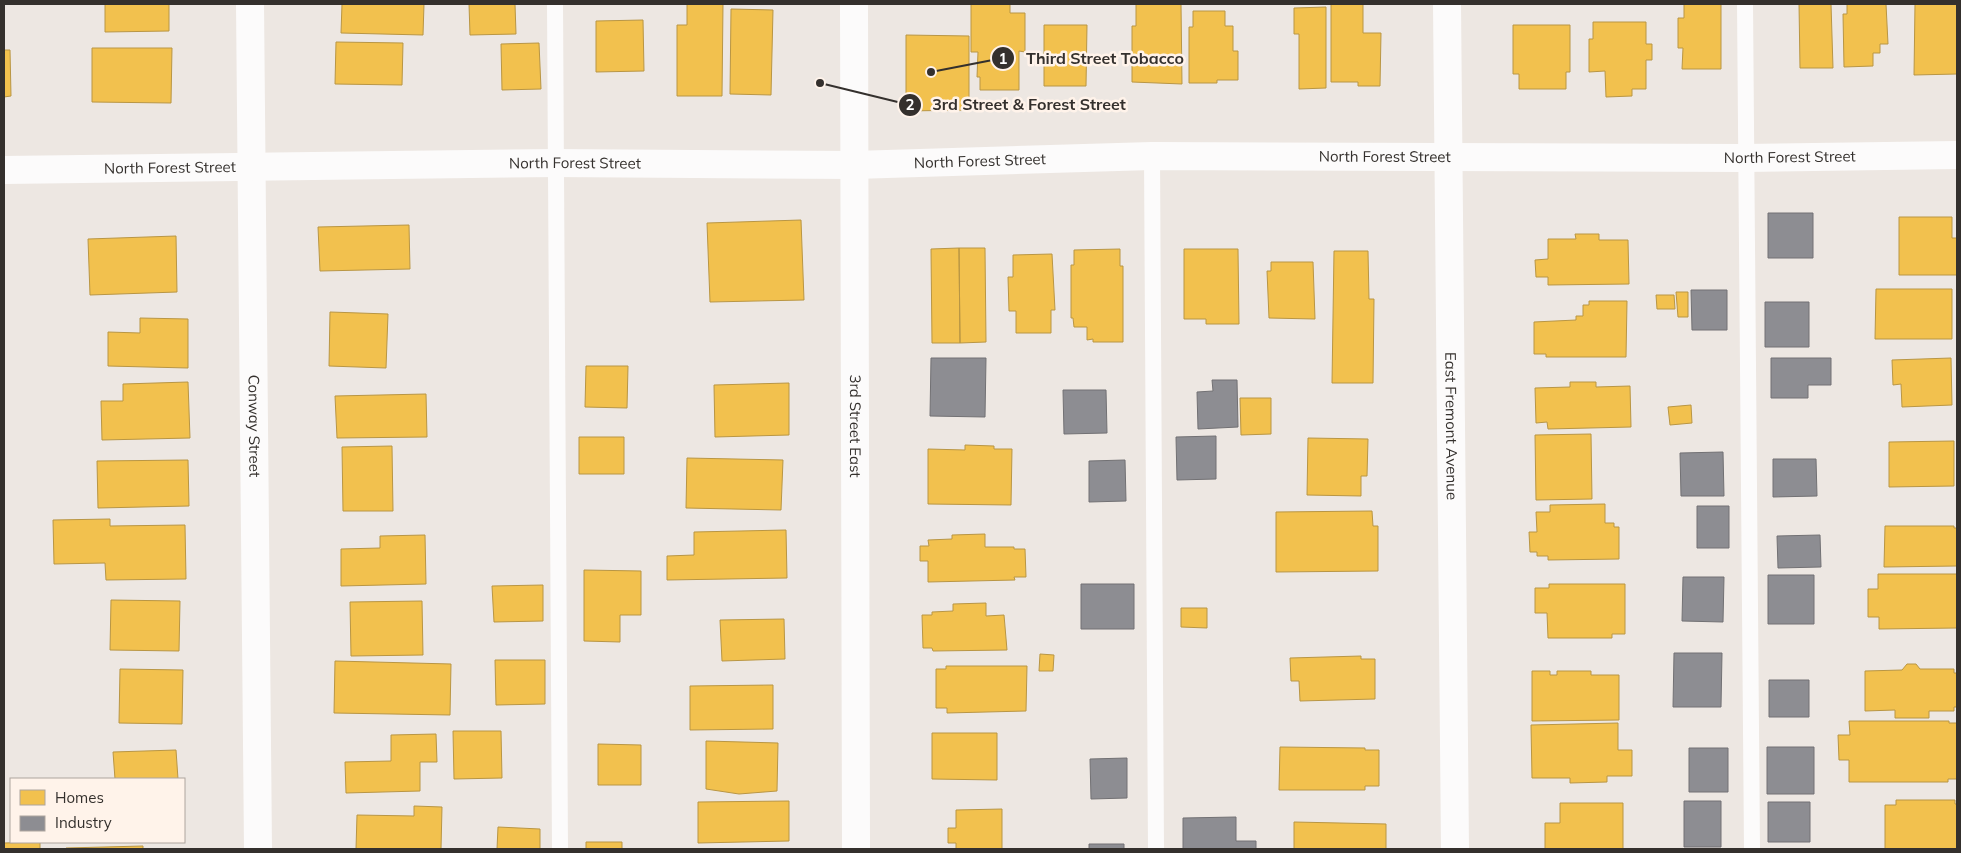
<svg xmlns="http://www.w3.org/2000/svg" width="1961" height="853" font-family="Mulish,sans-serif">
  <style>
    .homes { fill: #f2c14e; stroke: #b99644 }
    .industry { fill: #8d8d92; stroke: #727174 }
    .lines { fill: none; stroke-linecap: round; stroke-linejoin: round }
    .service { stroke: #fcfbfb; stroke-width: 16 }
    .minor { stroke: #fcfbfb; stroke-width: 28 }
    .tertiary { stroke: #fcfbfb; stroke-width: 28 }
    .labels { text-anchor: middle; stroke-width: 5; stroke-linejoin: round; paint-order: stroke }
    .street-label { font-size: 15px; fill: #34302d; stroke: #fff3ea }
    .leader { fill: none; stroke: #34302d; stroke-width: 2 }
    .callout-dot { fill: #34302d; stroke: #fff3ea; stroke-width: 2 }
    .mark-label { font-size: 15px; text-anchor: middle; font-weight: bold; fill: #fff }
    .callout-label { font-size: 16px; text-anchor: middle; font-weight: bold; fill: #34302d; stroke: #fff3ea; stroke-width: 5; stroke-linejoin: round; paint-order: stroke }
  </style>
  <rect width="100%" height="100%" fill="#ede7e2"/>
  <path class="homes" d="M 105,4 L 169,4 L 169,31 L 105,32 Z
    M 342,4 L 424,4 L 423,35 L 341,33 Z
    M 469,4 L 515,4 L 516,34 L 470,35 Z
    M 687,4 L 723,4 L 722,96 L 677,96 L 677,25 L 687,25 Z
    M 971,4 L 1010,4 L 1010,13 L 1025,13 L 1025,52 L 1019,51 L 1019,90 L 980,90 L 980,77 L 977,77 L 978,52 L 971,52 Z
    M 1136,4 L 1181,4 L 1182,84 L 1132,82 L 1132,26 L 1136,26 Z
    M 1331,4 L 1363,4 L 1363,33 L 1381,33 L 1380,86 L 1358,86 L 1358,82 L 1331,82 Z
    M 1684,4 L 1721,4 L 1721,69 L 1682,69 L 1683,48 L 1678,48 L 1678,18 L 1684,18 Z
    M 1799,4 L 1831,4 L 1833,68 L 1800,68 Z
    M 1847,4 L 1886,4 L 1888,44 L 1880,44 L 1880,53 L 1873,53 L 1873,66 L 1844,67 L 1843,14 L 1847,14 Z
    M 1915,4 L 1957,4 L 1957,74 L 1914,75 Z
    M 1326,7 L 1326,88 L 1299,89 L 1299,34 L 1294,34 L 1294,8 Z
    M 731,9 L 773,10 L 771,95 L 730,94 Z
    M 1193,11 L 1225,11 L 1225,26 L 1233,26 L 1233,51 L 1238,51 L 1238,80 L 1217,80 L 1217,83 L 1189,83 L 1189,27 L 1193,27 Z
    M 643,20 L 644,71 L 596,72 L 596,21 Z
    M 1593,22 L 1646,22 L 1646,44 L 1652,44 L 1652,60 L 1646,60 L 1646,89 L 1632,89 L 1632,96 L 1606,97 L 1605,71 L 1589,72 L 1589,39 L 1593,39 Z
    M 1044,25 L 1087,25 L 1086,86 L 1044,86 Z
    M 1513,25 L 1570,25 L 1570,72 L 1566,72 L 1566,89 L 1519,89 L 1519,74 L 1513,74 Z
    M 906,35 L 969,36 L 969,110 L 906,111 Z
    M 336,42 L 403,43 L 402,85 L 335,84 Z
    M 539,43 L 541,89 L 502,90 L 501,44 Z
    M 92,48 L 172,48 L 171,103 L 92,102 Z
    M 4,50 L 10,50 L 11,96 L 4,97 Z
    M 1899,217 L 1952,217 L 1952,238 L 1957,238 L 1957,275 L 1899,275 Z
    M 801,220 L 804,300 L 710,302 L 707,223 Z
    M 409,225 L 410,269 L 320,271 L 318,227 Z
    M 1575,234 L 1599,234 L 1599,240 L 1628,240 L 1629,284 L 1548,285 L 1548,277 L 1536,277 L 1535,260 L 1548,259 L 1548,239 L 1576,239 Z
    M 176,236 L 177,292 L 90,295 L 88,239 Z
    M 959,248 L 960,343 L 932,343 L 931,249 Z
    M 959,248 L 985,248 L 986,342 L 960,343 Z
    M 1120,249 L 1120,266 L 1123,266 L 1123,342 L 1093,342 L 1093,339 L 1087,340 L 1087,327 L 1074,327 L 1073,318 L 1071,318 L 1071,265 L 1074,265 L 1074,250 Z
    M 1184,249 L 1238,249 L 1239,324 L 1206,324 L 1206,319 L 1184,319 Z
    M 1334,251 L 1368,251 L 1369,299 L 1374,299 L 1373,383 L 1332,383 Z
    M 1052,254 L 1055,310 L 1051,310 L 1051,333 L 1016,333 L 1016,311 L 1009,311 L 1008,277 L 1013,277 L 1013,255 Z
    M 1271,262 L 1313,262 L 1315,319 L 1269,318 L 1267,271 L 1271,271 Z
    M 1876,289 L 1952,289 L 1952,339 L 1875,339 Z
    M 1676,292 L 1688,292 L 1688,317 L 1678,317 Z
    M 1656,295 L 1674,295 L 1675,309 L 1657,309 Z
    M 1589,301 L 1627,301 L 1626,357 L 1546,357 L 1546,354 L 1534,354 L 1534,322 L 1576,320 L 1576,316 L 1583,316 L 1583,305 L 1589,305 Z
    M 330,312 L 388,314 L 386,368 L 329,366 Z
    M 140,318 L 188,319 L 188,368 L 108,366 L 108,332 L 140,333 Z
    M 1951,358 L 1952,405 L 1902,407 L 1901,384 L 1893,385 L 1892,360 Z
    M 586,366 L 628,366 L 627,408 L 585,407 Z
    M 188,382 L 190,438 L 102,440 L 101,401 L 123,401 L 123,384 Z
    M 1570,382 L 1596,382 L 1596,387 L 1630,386 L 1631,427 L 1548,429 L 1547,422 L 1536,423 L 1535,388 L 1570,387 Z
    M 789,383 L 789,435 L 715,437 L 714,385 Z
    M 426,394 L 427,437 L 337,438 L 335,396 Z
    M 1240,398 L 1271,398 L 1271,434 L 1241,435 Z
    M 1691,405 L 1692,423 L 1670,425 L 1668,407 Z
    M 1591,434 L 1592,499 L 1536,500 L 1535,435 Z
    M 579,437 L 624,437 L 624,474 L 579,474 Z
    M 1308,438 L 1368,439 L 1367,476 L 1361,476 L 1361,496 L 1307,495 Z
    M 1954,441 L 1954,486 L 1889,487 L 1889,442 Z
    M 965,445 L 994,446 L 994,449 L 1012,449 L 1011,505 L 928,504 L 928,449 L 965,450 Z
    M 392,446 L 393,511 L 343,511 L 342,447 Z
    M 687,458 L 783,460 L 781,510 L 686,508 Z
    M 188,460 L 189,506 L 98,508 L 97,461 Z
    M 1605,504 L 1605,523 L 1614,523 L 1614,527 L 1619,527 L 1619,559 L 1548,560 L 1548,556 L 1537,556 L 1537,552 L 1530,552 L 1529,532 L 1537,532 L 1536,512 L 1550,512 L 1550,505 Z
    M 1372,511 L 1373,526 L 1378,526 L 1378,571 L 1276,572 L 1276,512 Z
    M 110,519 L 110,526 L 185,525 L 186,579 L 106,580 L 105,563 L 54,564 L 53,520 Z
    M 1885,526 L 1954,526 L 1954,528 L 1957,528 L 1957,566 L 1884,567 Z
    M 786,530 L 787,578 L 667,580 L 667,556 L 694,555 L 694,532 Z
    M 985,534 L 985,547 L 1014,547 L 1014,549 L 1025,549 L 1026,577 L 1014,577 L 1015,580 L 928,582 L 928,561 L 920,561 L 920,546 L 929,546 L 928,540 L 952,539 L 952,535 Z
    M 425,535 L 426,584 L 341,586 L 341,549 L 380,548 L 380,536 Z
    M 584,570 L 641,571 L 641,615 L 620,615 L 620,642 L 584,641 Z
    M 1878,574 L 1957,574 L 1957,628 L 1879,629 L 1879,617 L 1868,617 L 1868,589 L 1878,589 Z
    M 1549,584 L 1625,584 L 1625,634 L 1612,634 L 1612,638 L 1548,638 L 1547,613 L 1535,613 L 1535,588 L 1549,588 Z
    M 543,585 L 543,621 L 494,622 L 492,586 Z
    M 111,600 L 180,601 L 179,651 L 110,650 Z
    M 422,601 L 423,655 L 351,656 L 350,602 Z
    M 986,603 L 986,616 L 1004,615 L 1007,650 L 933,651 L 932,648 L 923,648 L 922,615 L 932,615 L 932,612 L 953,611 L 953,604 Z
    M 1181,608 L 1207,608 L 1207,628 L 1181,627 Z
    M 784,619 L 785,659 L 722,661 L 720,620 Z
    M 1040,654 L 1054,655 L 1053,671 L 1039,671 Z
    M 1361,656 L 1361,659 L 1375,659 L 1375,699 L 1300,701 L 1299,681 L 1291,681 L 1290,658 Z
    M 495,660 L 545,660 L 545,704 L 496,705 Z
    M 335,661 L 451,664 L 450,715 L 334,713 Z
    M 1907,664 L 1916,664 L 1920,669 L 1954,669 L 1954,673 L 1957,673 L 1957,707 L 1954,707 L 1954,711 L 1929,711 L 1929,718 L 1895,718 L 1895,710 L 1865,711 L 1865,671 L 1902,670 Z
    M 946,666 L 1027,666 L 1026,711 L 947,713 L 947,708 L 936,708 L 936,669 L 946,669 Z
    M 120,669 L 183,670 L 182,724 L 119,723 Z
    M 1532,671 L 1550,671 L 1550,675 L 1557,675 L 1557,671 L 1591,671 L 1591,675 L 1619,675 L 1619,720 L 1532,721 Z
    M 773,685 L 773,729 L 690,730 L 690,686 Z
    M 1849,721 L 1949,721 L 1949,723 L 1957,723 L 1957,779 L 1948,779 L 1948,782 L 1849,782 L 1849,760 L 1839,760 L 1838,735 L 1850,735 Z
    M 1618,723 L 1618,750 L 1632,750 L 1632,776 L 1607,776 L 1607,782 L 1570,783 L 1570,778 L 1532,778 L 1531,725 Z
    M 453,731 L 501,731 L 502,778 L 454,779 Z
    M 932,733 L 997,733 L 997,780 L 932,779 Z
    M 436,734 L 437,762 L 420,762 L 420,791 L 346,793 L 345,762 L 391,761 L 391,735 Z
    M 706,741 L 778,743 L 777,791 L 739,794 L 706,789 Z
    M 598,744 L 641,745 L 641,785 L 598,785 Z
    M 1280,747 L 1365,748 L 1365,750 L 1379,750 L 1379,786 L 1365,786 L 1365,790 L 1279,790 Z
    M 176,750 L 178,779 L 115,779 L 113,752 Z
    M 1896,800 L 1955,800 L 1955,804 L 1957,804 L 1957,847 L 1955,849 L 1885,849 L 1885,805 L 1896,805 Z
    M 789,801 L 789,841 L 698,843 L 698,802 Z
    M 1560,803 L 1623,803 L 1623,849 L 1545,849 L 1545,823 L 1560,823 Z
    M 414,806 L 442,807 L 441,849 L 356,849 L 357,815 L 414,816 Z
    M 1002,809 L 1002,849 L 956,849 L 956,843 L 948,843 L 948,828 L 956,828 L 956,810 Z
    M 1294,822 L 1386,824 L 1386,849 L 1294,849 Z
    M 498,827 L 540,829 L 540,849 L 497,849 Z
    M 40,842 L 40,849 L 4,849 L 4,843 Z
    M 586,842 L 622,842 L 622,849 L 586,849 Z
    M 143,846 L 143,849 L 66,849 L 66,848 Z"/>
  <path class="industry" d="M 1768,213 L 1813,213 L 1813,258 L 1768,258 Z
    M 1691,290 L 1727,290 L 1727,330 L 1692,330 Z
    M 1765,302 L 1809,302 L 1809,347 L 1765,347 Z
    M 931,358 L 986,358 L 985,417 L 930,416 Z
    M 1771,358 L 1831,358 L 1831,385 L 1808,385 L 1808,398 L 1771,398 Z
    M 1212,380 L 1237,380 L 1238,427 L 1198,429 L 1197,392 L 1213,391 Z
    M 1063,390 L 1106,390 L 1107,433 L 1064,434 Z
    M 1216,436 L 1216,479 L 1177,480 L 1176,437 Z
    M 1723,452 L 1724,496 L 1681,496 L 1680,453 Z
    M 1773,459 L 1816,459 L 1817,496 L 1773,497 Z
    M 1125,460 L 1126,501 L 1089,502 L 1089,461 Z
    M 1697,506 L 1729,506 L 1729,548 L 1697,548 Z
    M 1820,535 L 1821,567 L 1778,568 L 1777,536 Z
    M 1768,575 L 1814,575 L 1814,624 L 1768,624 Z
    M 1683,577 L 1724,577 L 1723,622 L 1682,621 Z
    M 1081,584 L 1134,584 L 1134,629 L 1081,629 Z
    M 1674,653 L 1722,653 L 1721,707 L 1673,707 Z
    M 1769,680 L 1809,680 L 1809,717 L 1769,717 Z
    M 1767,747 L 1814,747 L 1814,794 L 1767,794 Z
    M 1689,748 L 1728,748 L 1728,792 L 1689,792 Z
    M 1127,758 L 1127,798 L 1091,799 L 1090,759 Z
    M 1684,801 L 1721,801 L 1721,847 L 1684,847 Z
    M 1768,802 L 1810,802 L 1810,842 L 1768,842 Z
    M 1236,817 L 1236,841 L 1256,841 L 1256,849 L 1183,849 L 1183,818 Z
    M 1089,844 L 1124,844 L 1124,849 L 1089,849 Z"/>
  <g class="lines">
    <path class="service" d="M 555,4 L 560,849
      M 1745,4 L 1752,849
      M 1152,156 L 1156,849"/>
    <g class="minor">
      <path id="s1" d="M 250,4 L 258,849"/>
      <path id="s2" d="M 1447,4 L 1455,849"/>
      <path id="s3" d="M 4,170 L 555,163 L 854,165 L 1152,156 L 1745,158 L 1957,155"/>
    </g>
    <path class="tertiary" id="s4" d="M 854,4 L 856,849"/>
  </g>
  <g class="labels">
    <g class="street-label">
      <text dy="5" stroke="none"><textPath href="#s3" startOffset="1786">North Forest Street</textPath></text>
      <text dy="5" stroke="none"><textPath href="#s3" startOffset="1381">North Forest Street</textPath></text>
      <text dy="5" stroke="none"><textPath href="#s3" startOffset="976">North Forest Street</textPath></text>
      <text dy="5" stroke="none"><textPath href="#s3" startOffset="571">North Forest Street</textPath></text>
      <text dy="5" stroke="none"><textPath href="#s3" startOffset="166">North Forest Street</textPath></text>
      <text dy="5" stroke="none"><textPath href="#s1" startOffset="422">Conway Street</textPath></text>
      <text dy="5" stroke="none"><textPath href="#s4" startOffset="422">3rd Street East</textPath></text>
      <text dy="5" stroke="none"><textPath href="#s2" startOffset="422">East Fremont Avenue</textPath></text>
    </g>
  </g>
  <path class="leader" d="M931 72L1003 58M820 83L910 105"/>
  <g class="callout-dot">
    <circle cx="931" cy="72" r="5"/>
    <circle cx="820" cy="83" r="5"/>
    <circle cx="1003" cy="58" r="12"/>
    <circle cx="910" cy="105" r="12"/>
  </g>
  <g class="mark-label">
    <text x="1003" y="64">1</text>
    <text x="910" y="110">2</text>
  </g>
  <g class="callout-label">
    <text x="1105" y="64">Third Street Tobacco</text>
    <text x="1029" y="110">3rd Street &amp; Forest Street</text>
  </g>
  <rect width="1961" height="853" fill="none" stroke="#34302d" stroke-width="10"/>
  <rect x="10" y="778" width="175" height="65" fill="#fff3ea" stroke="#aea59e"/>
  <rect x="20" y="790" width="25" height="15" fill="#f2c14e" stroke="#aea59e"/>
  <text x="55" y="803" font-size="15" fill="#34302d">Homes</text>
  <rect x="20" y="816" width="25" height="15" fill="#8d8d92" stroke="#aea59e"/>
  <text x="55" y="828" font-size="15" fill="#34302d">Industry</text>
</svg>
